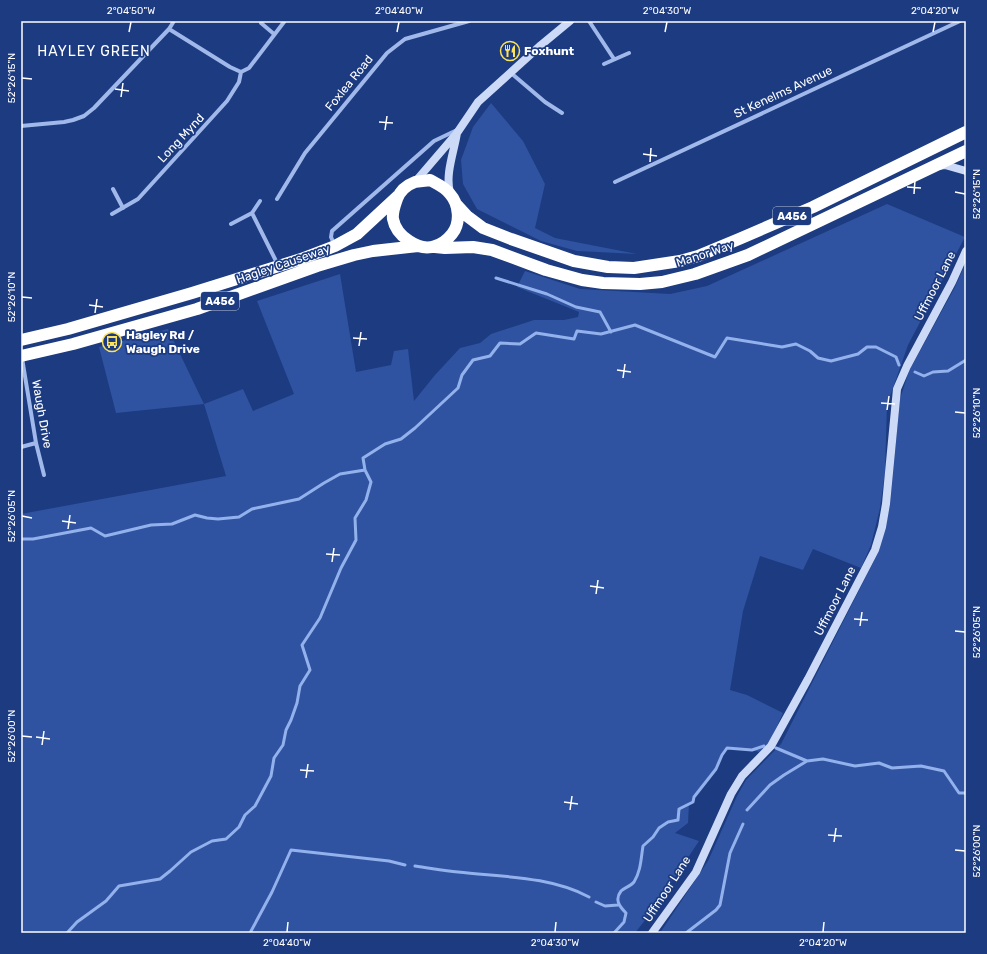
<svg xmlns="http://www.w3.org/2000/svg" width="987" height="954" font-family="Rubik,sans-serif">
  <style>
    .green { fill: #2f53a0 }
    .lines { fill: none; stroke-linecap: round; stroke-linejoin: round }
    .stream { stroke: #93b1ec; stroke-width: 3 }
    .street { stroke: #a0b8ea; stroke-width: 4 }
    .secondary { stroke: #ccd9f7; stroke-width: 8 }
    .highway { stroke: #fff; stroke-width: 12 }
    .ticks { fill: none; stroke: #fff; stroke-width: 1.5 }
    .labels { text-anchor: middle; stroke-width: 3.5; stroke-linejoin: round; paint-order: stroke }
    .shield { fill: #1c3b81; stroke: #bbc4d9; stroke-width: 1 }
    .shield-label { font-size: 11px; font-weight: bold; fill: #fff }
    .poi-label { font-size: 12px; font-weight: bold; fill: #fff; stroke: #1c3b81; text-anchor: start }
    .street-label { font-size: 12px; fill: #fff; stroke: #1c3b81 }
    .quarter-label { font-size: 14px; letter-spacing: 1px; fill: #fff; stroke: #1c3b81 }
    .neatline { fill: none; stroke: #fff; stroke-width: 1.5 }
    .ticks-label { font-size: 10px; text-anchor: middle; fill: #fff }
  </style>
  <rect width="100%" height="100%" fill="#1c3b81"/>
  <path class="green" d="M 491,103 L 523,141 L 545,184 L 535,228 L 555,238 L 637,254 L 577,251 L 541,241 L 477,209 L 463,184 L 461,160 L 473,127 Z
    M 887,204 L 965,237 L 908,345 L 887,405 L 885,472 L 880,508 L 871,545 L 861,568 L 813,549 L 803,570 L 760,556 L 743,611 L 730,690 L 747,695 L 783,713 L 769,744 L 759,752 L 752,750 L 727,748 L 722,755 L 716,769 L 694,797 L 693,802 L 689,804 L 688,823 L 675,833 L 699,841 L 656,906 L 635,933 L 21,933 L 21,514 L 226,476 L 204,404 L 116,413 L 99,347 L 168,329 L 204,404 L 243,389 L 253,411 L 294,394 L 257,301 L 340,274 L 356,372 L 391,365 L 394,351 L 408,349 L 414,401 L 435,375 L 460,348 L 480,343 L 491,334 L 534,320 L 564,320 L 578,317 L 579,312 L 517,287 L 525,271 L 580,289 L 670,294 L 707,286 Z
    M 966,262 L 966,933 L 660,933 L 708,861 L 737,796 L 746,780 L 781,744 L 879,551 L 890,506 L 900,399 L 909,371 L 955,287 Z"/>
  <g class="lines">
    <path class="stream" d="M 496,278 L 547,294 L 576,307 L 600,312 L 611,332
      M 915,372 L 924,376 L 933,372 L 948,371 L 966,360
      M 21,539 L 33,539 L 91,528 L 105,536 L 151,525 L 172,524 L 195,515 L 207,518 L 218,519 L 239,517 L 252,509 L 299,499 L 324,483 L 340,474 L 365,470
      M 776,748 L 807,761
      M 747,810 L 770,785 L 784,775 L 807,761 L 823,759 L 855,766 L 879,763 L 892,768 L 921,766 L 944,771 L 959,793 L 966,793
      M 415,866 C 430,868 444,871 458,872 C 501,877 550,876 589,897
      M 596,902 L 605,906 L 618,905
      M 67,933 L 77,922 L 106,901 L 119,886 L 160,879 L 170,871 L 191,852 L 212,841 L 226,839 L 239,827 L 245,815 L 255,806 L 271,776 L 274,758 L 283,745 L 286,730 L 291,720 L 297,703 L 300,686 L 310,670 L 302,645 L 320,618 L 341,568 L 356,540 L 355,518 L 366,500 L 371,482 L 365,470 L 363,458 L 385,444 L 401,439 L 415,428 L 458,388 L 462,375 L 473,360 L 490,356 L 500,343 L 520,344 L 536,333 L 574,339 L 577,331 L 601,334 L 635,325 L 715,357 L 727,338 L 782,347 L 796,344 L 810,351 L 818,358 L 831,361 L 858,354 L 867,347 L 876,347 L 896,357 L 899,365
      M 250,933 L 272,892 L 291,850 L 389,861 L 405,865
      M 614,933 L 624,922 L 626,913 C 620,907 614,900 621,891 C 624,888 631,886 634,882 C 641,871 641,858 643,846 L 653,837 L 659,828 L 668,822 L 678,820 L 679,809 L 693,802 L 694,797 L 716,769 L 722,755 L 727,748 L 752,750 L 764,746
      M 686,933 L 716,910 L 720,905 L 730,853 L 743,824"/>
    <path class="street" d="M 589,21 L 614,59
      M 261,23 L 274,34
      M 604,64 L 629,53
      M 241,72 L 249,68 L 284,22
      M 511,73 L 545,102 L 562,113
      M 21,126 L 64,122 L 73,120 L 84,116 L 94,108 L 169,29 L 174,21
      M 615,182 L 960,21
      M 113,189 L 123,208
      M 277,199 L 305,153 L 387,53 L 405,39 L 469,21
      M 252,213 L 260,201
      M 112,214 L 138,199 L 227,101 L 239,82 L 241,72 L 230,67 L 169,29
      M 231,224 L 252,213 L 278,265
      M 334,244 L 331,237 L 332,231 L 434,141 L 457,130
      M 22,358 L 36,443 L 44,475
      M 21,447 L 36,443"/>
    <path class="secondary" d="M 938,166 L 945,165 L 966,171
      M 415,182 L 457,133 L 478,102 L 541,45 L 570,21
      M 450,193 C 445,174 454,152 457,133
      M 652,933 L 696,872 L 731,794 L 742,776 L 771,746 L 808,679 L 875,550 L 882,527 L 886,504 L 897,389 L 907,366 L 952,282 L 966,251"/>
    <path class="highway" d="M 430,180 C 437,184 445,187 450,194 C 459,204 461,223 452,234 C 448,239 442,244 435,246 C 419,252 396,236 393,219 C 392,212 395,205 397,199 C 400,191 407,185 415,182 C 419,181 425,181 430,180 Z
      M 456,204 L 467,216 L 483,228 L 511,239 L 574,261 L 608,267 L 634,268 L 680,261 L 698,256 L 739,239 L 813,207 L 966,132
      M 435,247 L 445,248 L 473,247 L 492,250 L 546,270 L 582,280 L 603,283 L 640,284 L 662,282 L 695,274 L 748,255 L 966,151
      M 21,340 L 68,329 L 192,293 L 301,259 L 335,246 L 357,234 L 398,196
      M 21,356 L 73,344 L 197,309 L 317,266 L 354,255 L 373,251 L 418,246"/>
  </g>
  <path class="ticks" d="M 129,32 L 131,22M 397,32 L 399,22M 665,32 L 667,22M 933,32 L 935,22M 22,78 L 32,79M 115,89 L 129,91M 121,97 L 123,83M 379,122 L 393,123M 385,130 L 387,116M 643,154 L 657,156M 650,162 L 651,148M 907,187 L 921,188M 955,192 L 965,194M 914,194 L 915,180M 22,297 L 32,298M 89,305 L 103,307M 95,313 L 97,299M 353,338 L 367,339M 359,346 L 361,332M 617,370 L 631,372M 623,378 L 625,364M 881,403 L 895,404M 887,410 L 889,396M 955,412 L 965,413M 22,516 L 32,518M 62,521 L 76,523M 68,529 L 70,515M 326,554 L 340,555M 332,562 L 334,548M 590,586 L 604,588M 596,594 L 598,580M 854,619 L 868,620M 860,626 L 862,612M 955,631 L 965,632M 22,736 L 32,737M 36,737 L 50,739M 42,745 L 44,731M 300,770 L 314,771M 306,778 L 308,764M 564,802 L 578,804M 570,810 L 572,796M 828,835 L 842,836M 834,842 L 836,828M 955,850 L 965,851M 287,932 L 288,922M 555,932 L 556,922M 823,932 L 824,922"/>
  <defs>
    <g id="restaurant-ring" transform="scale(1)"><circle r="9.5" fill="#1c3b81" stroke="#fbe25d" stroke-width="1.5"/><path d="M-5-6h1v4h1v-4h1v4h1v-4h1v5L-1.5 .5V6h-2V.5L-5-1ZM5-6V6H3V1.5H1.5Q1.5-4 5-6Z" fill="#fbe25d"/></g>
    <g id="bus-ring" transform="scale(1)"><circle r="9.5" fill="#1c3b81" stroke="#fbe25d" stroke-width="1.5"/><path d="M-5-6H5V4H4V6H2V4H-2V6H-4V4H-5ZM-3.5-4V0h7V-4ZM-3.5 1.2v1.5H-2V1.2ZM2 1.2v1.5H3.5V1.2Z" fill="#fbe25d"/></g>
  </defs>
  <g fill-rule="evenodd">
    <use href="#restaurant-ring" x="510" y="51"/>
    <use href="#bus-ring" x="112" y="342"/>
  </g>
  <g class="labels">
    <g class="shield">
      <rect x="773" y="207" width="38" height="18" rx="3"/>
      <rect x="201" y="292" width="38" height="18" rx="3"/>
    </g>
    <g class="shield-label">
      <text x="792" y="220">A456</text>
      <text x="220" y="305">A456</text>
    </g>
    <g class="poi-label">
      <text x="524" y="55">Foxhunt</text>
      <text x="126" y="339">Hagley Rd /<tspan x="126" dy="14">Waugh Drive</tspan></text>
    </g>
    <g class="street-label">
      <text transform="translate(349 83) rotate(-51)" y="4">Foxlea Road</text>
      <text transform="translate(783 92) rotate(-25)" y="4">St Kenelms Avenue</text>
      <text transform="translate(181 138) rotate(-47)" y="4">Long Mynd</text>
      <text transform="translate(705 254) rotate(-18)" y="4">Manor Way</text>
      <text transform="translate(283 264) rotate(-19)" y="4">Hagley Causeway</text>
      <text transform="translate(935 286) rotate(-63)" y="4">Uffmoor Lane</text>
      <text transform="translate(42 414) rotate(80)" y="4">Waugh Drive</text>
      <text transform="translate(835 601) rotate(-63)" y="4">Uffmoor Lane</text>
      <text transform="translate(667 889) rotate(-57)" y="4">Uffmoor Lane</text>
    </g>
    <g class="quarter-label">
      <text x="94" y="56">HAYLEY GREEN</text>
    </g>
  </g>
  <rect width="987" height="954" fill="none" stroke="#1c3b81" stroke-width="44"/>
  <rect x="22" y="22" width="943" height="910" class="neatline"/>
  <g class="ticks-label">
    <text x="131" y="14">2°04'50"W</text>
    <text x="399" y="14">2°04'40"W</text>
    <text x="667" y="14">2°04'30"W</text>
    <text x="935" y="14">2°04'20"W</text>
    <text transform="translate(11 78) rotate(-90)" y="4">52°26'15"N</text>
    <text transform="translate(976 194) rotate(-90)" y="4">52°26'15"N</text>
    <text transform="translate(11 297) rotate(-90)" y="4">52°26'10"N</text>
    <text transform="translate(976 413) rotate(-90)" y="4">52°26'10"N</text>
    <text transform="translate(11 516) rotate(-90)" y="4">52°26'05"N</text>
    <text transform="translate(976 632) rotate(-90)" y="4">52°26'05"N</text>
    <text transform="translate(11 736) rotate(-90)" y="4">52°26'00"N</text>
    <text transform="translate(976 851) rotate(-90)" y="4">52°26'00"N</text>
    <text x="287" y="946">2°04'40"W</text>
    <text x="555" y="946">2°04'30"W</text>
    <text x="823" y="946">2°04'20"W</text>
  </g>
</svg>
